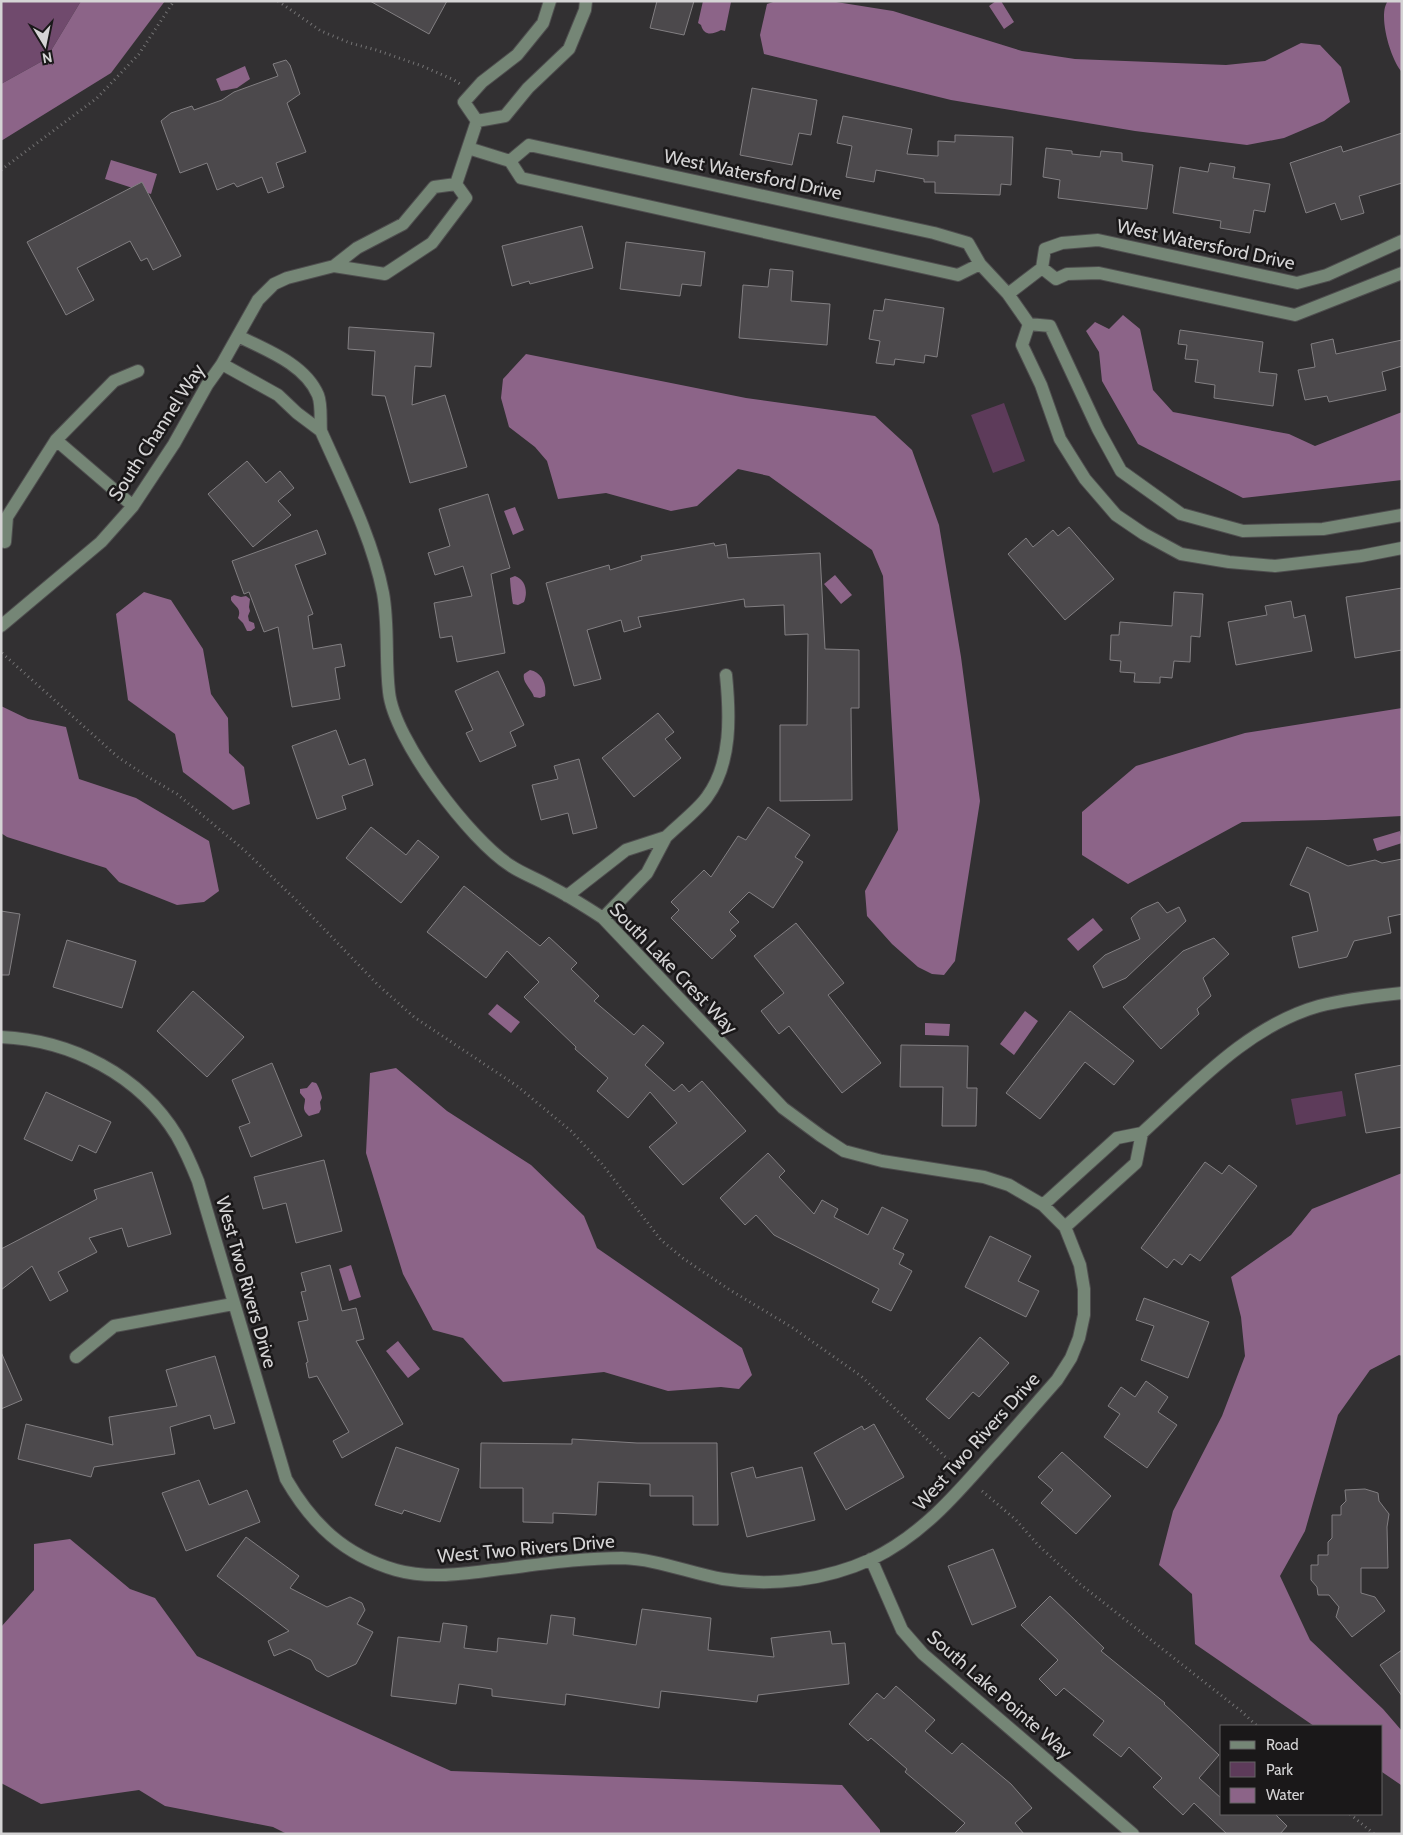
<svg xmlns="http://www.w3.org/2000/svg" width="1403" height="1835" font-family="Cabin,sans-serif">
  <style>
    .green { fill: #5d3b5a }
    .forest { fill: #704a6d }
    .water { fill: #8c6488 }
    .building { fill: #4c494c; stroke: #827f82 }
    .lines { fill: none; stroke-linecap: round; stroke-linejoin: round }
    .minor-casing { stroke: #4f4e4f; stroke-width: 14 }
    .path { stroke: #747374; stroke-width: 3; stroke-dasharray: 1 4; stroke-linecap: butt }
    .minor { stroke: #758676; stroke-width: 12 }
    .labels { text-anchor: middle; stroke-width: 5; stroke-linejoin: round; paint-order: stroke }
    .street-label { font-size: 19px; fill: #d5d4d5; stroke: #1a1819 }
  </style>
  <rect width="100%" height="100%" fill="#323032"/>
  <path class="green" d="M 1004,403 L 1025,461 L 993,473 L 971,415 Z
    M 1342,1091 L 1346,1116 L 1296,1125 L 1291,1099 Z"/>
  <path class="forest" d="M 1,1 L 81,1 L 46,59 L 1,84 Z"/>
  <path class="water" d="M 81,1 L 165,1 L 111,73 L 1,141 L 1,84 L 46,59 Z
    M 703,1 L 731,2 L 725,31 L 721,30 C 712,35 704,36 701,25 L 698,23 Z
    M 776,1 L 830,1 L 893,11 L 1022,51 L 1075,59 L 1226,65 L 1265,61 L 1301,43 L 1320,45 L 1341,67 L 1350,102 L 1324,121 L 1284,138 L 1247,145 L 1135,131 L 951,100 L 764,54 L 760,35 L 767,4 Z
    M 996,1 L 1001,1 L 1014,22 L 1004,29 L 989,6 Z
    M 1388,1 L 1402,1 L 1402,72 C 1391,61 1377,14 1388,1 Z
    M 245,66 L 250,79 L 237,88 L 221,91 L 216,79 Z
    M 111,160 L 157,174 L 151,194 L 105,179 Z
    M 1123,315 L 1140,329 L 1153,390 L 1173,412 L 1289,434 L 1315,446 L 1402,412 L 1402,480 L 1243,498 L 1138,444 L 1102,381 L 1099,352 L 1086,331 L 1095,322 L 1109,329 Z
    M 526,354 L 746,398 L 875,416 L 912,450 L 939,525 L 961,657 L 980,801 L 955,961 L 944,975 L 932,974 L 918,967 L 892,944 L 867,916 L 865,891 L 898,830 L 883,576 L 872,550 L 769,476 L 738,469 L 697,506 L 671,511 L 606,493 L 558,499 L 547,461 L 535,447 L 509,427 L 501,398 L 503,379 Z
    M 515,507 L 524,530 L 513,535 L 504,511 Z
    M 835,575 L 852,595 L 841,604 L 824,584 Z
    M 515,576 C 526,580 528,592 524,602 L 518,605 L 513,604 C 512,600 510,582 510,578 Z
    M 144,592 L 171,600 L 203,649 L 211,694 L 228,718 L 229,753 L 244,767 L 250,804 L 233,810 L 183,772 L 175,734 L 128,700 L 116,614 Z
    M 234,595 L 241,597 L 246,596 L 250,599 L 249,607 L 250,611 L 248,616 L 249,621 L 254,623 L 255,628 L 251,631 L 247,631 L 243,623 L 238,618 C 242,608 235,607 231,600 L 231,597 Z
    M 530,670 C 542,672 547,685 545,696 L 540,698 L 534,697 C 531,688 522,683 524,674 Z
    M 1,706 L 28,719 L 66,727 L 79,779 L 136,798 L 209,841 L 219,891 L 204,902 L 177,905 L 119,882 L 106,868 L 7,837 L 1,833 Z
    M 1402,708 L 1402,816 L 1326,820 L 1242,822 L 1128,884 L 1082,855 L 1082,812 L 1136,766 L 1245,733 Z
    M 1400,831 L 1402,843 L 1377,851 L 1373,839 Z
    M 1093,918 L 1103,930 L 1078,951 L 1067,939 Z
    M 497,1004 L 520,1022 L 511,1033 L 488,1014 Z
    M 1025,1011 L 1038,1021 L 1014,1055 L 1000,1044 Z
    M 925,1023 L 950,1024 L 949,1036 L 925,1035 Z
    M 396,1068 L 447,1111 L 531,1165 L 584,1216 L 597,1248 L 742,1348 L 752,1375 L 739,1389 L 721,1387 L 668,1391 L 604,1372 L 503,1382 L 463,1338 L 433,1330 L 403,1274 L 366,1153 L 370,1073 Z
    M 312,1082 L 316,1083 C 318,1085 322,1095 322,1098 L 320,1102 L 321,1109 L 319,1113 L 309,1116 C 301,1109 305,1106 305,1099 L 300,1093 L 300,1089 L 307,1088 Z
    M 1402,1173 L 1402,1356 L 1399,1355 L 1370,1370 L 1338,1415 L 1305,1531 L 1280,1576 L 1310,1640 L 1383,1709 L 1402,1731 L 1401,1785 L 1382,1772 L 1382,1726 L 1314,1726 L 1195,1644 L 1192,1594 L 1159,1565 L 1173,1511 L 1222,1416 L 1245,1356 L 1241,1317 L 1231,1277 L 1291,1235 L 1312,1209 Z
    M 351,1265 L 361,1297 L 349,1301 L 339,1269 Z
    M 398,1341 L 420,1369 L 408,1378 L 386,1351 Z
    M 70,1539 L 130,1589 L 155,1598 L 197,1656 L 451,1771 L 842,1785 L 880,1830 L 880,1834 L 287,1834 L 273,1827 L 165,1806 L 139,1790 L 41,1804 L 1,1783 L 1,1627 L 34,1590 L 34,1544 Z"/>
  <path class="building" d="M 370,1 L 447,1 L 429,34 Z
    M 657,1 L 694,1 L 684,35 L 650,28 Z
    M 286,60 L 290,65 L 300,94 L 287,103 L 306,152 L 276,163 L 284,187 L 268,193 L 262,177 L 237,187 L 234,183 L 217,190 L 207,163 L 180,173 L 161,121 L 171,113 L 192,106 L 194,110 L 222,100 L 234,92 L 278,76 L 273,64 Z
    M 752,88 L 817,100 L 811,135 L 799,133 L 792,165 L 740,155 Z
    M 843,116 L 912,129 L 907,154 L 938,156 L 938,141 L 955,142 L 955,135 L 1013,137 L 1011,185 L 1001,184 L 1000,195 L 935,193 L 935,182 L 924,182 L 924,179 L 876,170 L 874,182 L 846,177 L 852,146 L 837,143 Z
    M 1402,133 L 1402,183 L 1359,196 L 1364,213 L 1341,220 L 1335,203 L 1306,213 L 1290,163 L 1341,146 L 1343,152 Z
    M 1046,148 L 1072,151 L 1072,154 L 1100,157 L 1101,151 L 1122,153 L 1122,161 L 1153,165 L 1147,209 L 1058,198 L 1060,180 L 1043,177 Z
    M 1210,163 L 1235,167 L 1233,178 L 1270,184 L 1265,212 L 1254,210 L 1250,233 L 1220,228 L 1221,221 L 1173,213 L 1180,167 L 1208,172 Z
    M 142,182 L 181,256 L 153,270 L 147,258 L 141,261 L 130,241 L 77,268 L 94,300 L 66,315 L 27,242 Z
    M 582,226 L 593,268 L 530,284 L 529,281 L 512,286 L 502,246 Z
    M 626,242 L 705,252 L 701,286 L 682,284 L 680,296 L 620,289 Z
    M 770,269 L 793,271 L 791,301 L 830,304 L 827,345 L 739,338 L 743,285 L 768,287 Z
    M 885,299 L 944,308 L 937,357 L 925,355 L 924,363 L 895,359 L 894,365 L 876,363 L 880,341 L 869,339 L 874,310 L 883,311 Z
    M 349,327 L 434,333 L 431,367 L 415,366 L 412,405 L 445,395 L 467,467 L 410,483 L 385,396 L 372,395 L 375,351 L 348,349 Z
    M 1180,330 L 1263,342 L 1259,372 L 1277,374 L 1273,406 L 1214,398 L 1215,385 L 1195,382 L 1198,360 L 1185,359 L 1187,345 L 1178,344 Z
    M 1333,339 L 1336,354 L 1402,340 L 1402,366 L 1382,372 L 1386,390 L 1329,402 L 1327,396 L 1305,400 L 1298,370 L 1315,367 L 1311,344 Z
    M 247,461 L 266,483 L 280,471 L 294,488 L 278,501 L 291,515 L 253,547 L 208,494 Z
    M 488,494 L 510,568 L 491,574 L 505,653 L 457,662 L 452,636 L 440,638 L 434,603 L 472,596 L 463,566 L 435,575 L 428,553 L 450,546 L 439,509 Z
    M 1069,527 L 1114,579 L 1065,620 L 1008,554 L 1026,538 L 1033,547 L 1053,530 L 1058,536 Z
    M 317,530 L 326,554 L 295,565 L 313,614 L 308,616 L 313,649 L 341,644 L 345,666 L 335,668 L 340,699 L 292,707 L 278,627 L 264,632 L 249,592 L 244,594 L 232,561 Z
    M 714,543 L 715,546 L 726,544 L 728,558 L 820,553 L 825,649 L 859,650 L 859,708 L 851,708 L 852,800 L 780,801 L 780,725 L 807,725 L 808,634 L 785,635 L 784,605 L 745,607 L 744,599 L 638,617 L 641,627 L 624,632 L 621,620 L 587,630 L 601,679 L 574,686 L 546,583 L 609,565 L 610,570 L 642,560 L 641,556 Z
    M 1402,588 L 1402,650 L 1355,658 L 1346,597 Z
    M 1174,592 L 1203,594 L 1200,637 L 1191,636 L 1190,662 L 1174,661 L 1172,678 L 1160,677 L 1160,683 L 1134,682 L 1135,673 L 1120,672 L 1121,661 L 1110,660 L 1111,635 L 1119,635 L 1120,622 L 1172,626 Z
    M 1291,601 L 1294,618 L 1305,615 L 1312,651 L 1236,665 L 1228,622 L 1267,615 L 1265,606 Z
    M 498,671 L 524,725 L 510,732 L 516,746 L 480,762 L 466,733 L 473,730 L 455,691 Z
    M 658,713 L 674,732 L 665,739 L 681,758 L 634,797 L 602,758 Z
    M 336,730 L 349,765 L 365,759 L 373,785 L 342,796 L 346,809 L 317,819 L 292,746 Z
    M 579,759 L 597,828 L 573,834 L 568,813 L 541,820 L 532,785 L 558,779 L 554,766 Z
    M 768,807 L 810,835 L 795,857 L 803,862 L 773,908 L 749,892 L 729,912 L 739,922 L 730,930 L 736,936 L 712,959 L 671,918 L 679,910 L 671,902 L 704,870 L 711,877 L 738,836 L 746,840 Z
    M 371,827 L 406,855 L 418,840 L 439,857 L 401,903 L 346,858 Z
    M 1307,847 L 1348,866 L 1375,860 L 1382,863 L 1402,859 L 1402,914 L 1388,917 L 1391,933 L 1354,941 L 1347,957 L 1299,968 L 1292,937 L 1318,931 L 1309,893 L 1290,885 Z
    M 464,886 L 540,946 L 549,937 L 577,963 L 571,969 L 599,996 L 594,1001 L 634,1035 L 643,1025 L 664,1043 L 645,1065 L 674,1091 L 682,1084 L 689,1092 L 702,1081 L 746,1131 L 683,1185 L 649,1147 L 677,1123 L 650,1092 L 628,1118 L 597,1091 L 608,1078 L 575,1049 L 576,1047 L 524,997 L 539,982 L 507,951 L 486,978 L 427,932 Z
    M 1158,902 L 1167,913 L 1179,907 L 1186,921 L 1126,978 L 1103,988 L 1093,966 L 1105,955 L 1140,939 L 1131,918 L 1140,910 Z
    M 1,911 L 20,914 L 9,975 L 1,975 Z
    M 796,923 L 844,983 L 828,995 L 881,1063 L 842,1093 L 789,1026 L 779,1034 L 761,1011 L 784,993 L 754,956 Z
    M 1214,938 L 1229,954 L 1203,978 L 1211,996 L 1197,1009 L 1199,1014 L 1161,1049 L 1123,1007 L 1183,951 Z
    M 67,940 L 136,961 L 122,1008 L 53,987 Z
    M 193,991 L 244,1037 L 207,1077 L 157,1031 Z
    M 1070,1011 L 1134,1061 L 1114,1085 L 1085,1062 L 1040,1119 L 1006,1093 Z
    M 901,1045 L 968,1046 L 967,1088 L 977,1088 L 976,1126 L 942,1126 L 943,1087 L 900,1087 Z
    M 272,1063 L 302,1136 L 251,1157 L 239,1127 L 250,1123 L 232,1080 Z
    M 1402,1065 L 1402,1127 L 1366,1133 L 1355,1074 Z
    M 46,1092 L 111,1122 L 96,1153 L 79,1145 L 72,1161 L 24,1139 Z
    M 768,1153 L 785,1171 L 779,1177 L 814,1214 L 822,1200 L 838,1209 L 834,1217 L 868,1235 L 882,1207 L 908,1220 L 893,1249 L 904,1254 L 899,1264 L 912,1271 L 891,1311 L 872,1302 L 879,1289 L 774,1235 L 756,1215 L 745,1225 L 720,1198 Z
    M 324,1160 L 342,1231 L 296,1243 L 286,1203 L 263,1209 L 254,1177 Z
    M 1205,1162 L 1222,1174 L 1229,1165 L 1257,1186 L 1200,1261 L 1190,1254 L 1182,1265 L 1174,1259 L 1167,1268 L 1141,1248 Z
    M 152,1172 L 171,1234 L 128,1247 L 122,1228 L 89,1238 L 97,1252 L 58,1272 L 68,1291 L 50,1301 L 32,1266 L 1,1290 L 1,1249 L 97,1199 L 94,1190 Z
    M 990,1236 L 1031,1256 L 1018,1281 L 1039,1291 L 1026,1317 L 965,1287 Z
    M 330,1265 L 342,1311 L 356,1308 L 364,1339 L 356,1341 L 403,1424 L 342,1458 L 333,1441 L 349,1432 L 317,1376 L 309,1378 L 306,1363 L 308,1362 L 298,1322 L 308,1320 L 301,1292 L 306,1291 L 301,1273 Z
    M 1144,1298 L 1209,1322 L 1188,1378 L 1141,1360 L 1154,1326 L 1136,1320 Z
    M 980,1337 L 1009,1363 L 979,1397 L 973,1392 L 949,1419 L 926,1399 Z
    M 1,1352 L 22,1400 L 1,1409 Z
    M 215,1356 L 235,1423 L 214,1429 L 210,1415 L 170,1427 L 175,1454 L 94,1467 L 91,1477 L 18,1459 L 26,1424 L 113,1445 L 109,1417 L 177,1406 L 166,1370 Z
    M 1146,1381 L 1168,1397 L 1158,1412 L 1177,1425 L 1147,1468 L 1104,1437 L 1120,1414 L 1108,1406 L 1121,1387 L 1135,1397 Z
    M 874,1424 L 904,1477 L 846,1510 L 814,1453 L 862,1426 L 864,1430 Z
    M 572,1439 L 637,1443 L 717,1443 L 718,1525 L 693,1525 L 693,1496 L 650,1496 L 650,1484 L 598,1482 L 596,1515 L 553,1513 L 553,1523 L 523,1522 L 523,1488 L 480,1488 L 481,1443 L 572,1444 Z
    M 396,1447 L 459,1469 L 440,1522 L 404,1510 L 402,1514 L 375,1505 Z
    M 1062,1452 L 1111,1496 L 1076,1534 L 1041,1503 L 1053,1490 L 1038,1477 Z
    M 753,1467 L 756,1478 L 802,1467 L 815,1520 L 747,1537 L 731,1473 Z
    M 199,1480 L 209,1505 L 247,1490 L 260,1522 L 186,1551 L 162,1493 Z
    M 1365,1489 L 1378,1493 L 1379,1501 L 1389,1514 L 1387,1527 L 1388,1568 L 1361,1568 L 1361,1593 L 1375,1597 L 1385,1611 L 1352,1637 L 1336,1617 L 1339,1607 L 1329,1595 L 1318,1595 L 1317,1587 L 1311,1580 L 1311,1565 L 1318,1565 L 1318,1555 L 1328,1555 L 1328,1542 L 1332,1538 L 1332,1515 L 1341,1515 L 1341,1506 L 1346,1501 L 1345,1490 Z
    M 246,1537 L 299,1576 L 290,1588 L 327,1607 L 350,1597 L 362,1603 L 365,1610 L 357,1624 L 373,1632 L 356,1664 L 328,1677 L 316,1670 L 311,1660 L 290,1649 L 274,1656 L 268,1641 L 289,1631 L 217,1576 Z
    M 993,1549 L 1016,1607 L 972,1625 L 948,1566 Z
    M 1050,1596 L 1104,1648 L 1101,1651 L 1165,1703 L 1164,1704 L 1219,1755 L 1199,1778 L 1222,1799 L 1222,1814 L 1275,1814 L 1287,1826 L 1280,1834 L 1227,1834 L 1194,1803 L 1183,1815 L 1153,1787 L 1162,1778 L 1129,1747 L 1121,1757 L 1093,1735 L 1104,1721 L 1064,1688 L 1056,1696 L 1039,1679 L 1058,1660 L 1021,1625 Z
    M 642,1609 L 711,1618 L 708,1650 L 774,1657 L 771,1638 L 830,1631 L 832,1644 L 845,1643 L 849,1684 L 758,1695 L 757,1702 L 661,1691 L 659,1708 L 566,1694 L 565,1705 L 492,1696 L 492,1689 L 459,1684 L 456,1704 L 391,1696 L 398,1637 L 440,1642 L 443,1623 L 467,1626 L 464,1648 L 497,1652 L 498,1638 L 547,1644 L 551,1615 L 575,1618 L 573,1635 L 636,1645 Z
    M 1402,1650 L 1402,1696 L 1380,1665 Z
    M 896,1686 L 935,1720 L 925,1731 L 952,1754 L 962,1743 L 1011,1784 L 1032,1808 L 1015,1823 L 1024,1834 L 954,1834 L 965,1823 L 905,1772 L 907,1769 L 871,1738 L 868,1741 L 849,1724 L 877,1693 L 884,1699 Z"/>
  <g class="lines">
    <g class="minor-casing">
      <path id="minor" d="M 477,121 L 505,116 L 528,88 L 569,49 L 585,10 L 586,1
        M 477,121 L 464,102 L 482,82 L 517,55 L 543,23 L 550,1
        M 468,148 L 510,161 L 521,178 L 958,275 L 980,264
        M 510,161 L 529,145 L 934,233 L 968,243 L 980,264 L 1008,294 L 1042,268 L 1045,249 L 1062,243 L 1098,240 L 1297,283 L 1327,275 L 1402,241
        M 456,184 L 466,198 L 432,243 L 385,274 L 334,266 L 357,248 L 403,224 L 434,187 Z
        M 456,184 L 477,121
        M 1042,268 L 1056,279 L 1067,274 L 1099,273 L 1295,315 L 1402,273
        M 1008,294 L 1029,324
        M 1029,324 L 1022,345 L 1041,385 L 1060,439 L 1085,479 L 1116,515 L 1144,534 L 1181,554 L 1229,562 L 1275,566 L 1361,556 L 1402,548
        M 1029,324 L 1050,326 L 1098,429 L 1121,471 L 1181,514 L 1243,531 L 1323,529 L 1402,515
        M 222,364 L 278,395 L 297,413 L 321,431 C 320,420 322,405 318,395 C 305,364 266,350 238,336
        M 56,440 L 133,506
        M 5,542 L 7,517 L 56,440 L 114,381 L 138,371
        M 1,626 L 101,542 L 133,506 L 174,444 L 207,385 L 222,364 L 258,300 L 274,284 L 287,278 L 334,266
        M 666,837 C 678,825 698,810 707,797 C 732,763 730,715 726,675
        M 567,896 L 626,850 L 666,837 L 647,873 L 603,918
        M 1,1037 C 71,1040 140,1075 177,1136 C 185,1150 192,1166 198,1181 L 286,1479 C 312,1524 344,1555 396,1570 C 428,1579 461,1574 493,1570 C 536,1565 579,1558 622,1558 C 657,1559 689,1573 723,1579 C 773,1587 826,1580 872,1559 C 920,1536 954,1497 989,1457 C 1012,1432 1034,1406 1057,1380 L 1071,1358 L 1079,1338 L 1084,1315 L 1084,1289 L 1080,1265 L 1065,1227 L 1043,1205 L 1009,1185 L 984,1177 L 882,1161 L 844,1151 L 821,1136 L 783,1108 L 603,918 C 586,907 569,896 551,887 C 538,879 523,874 511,866 C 470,840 394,740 389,692 C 385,659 389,626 383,593 C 372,537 344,483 321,431
        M 1142,1133 C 1195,1085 1248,1026 1319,1006 C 1346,999 1374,996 1402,993
        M 1043,1205 L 1117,1138 L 1142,1133 L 1136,1163 L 1065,1227
        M 76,1357 L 114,1326 L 233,1304
        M 871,1559 L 902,1630 L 923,1654 L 1133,1834"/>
    </g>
    <path class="path" d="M 278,1 L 321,31 L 350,43 L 376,50 L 422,66 L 454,80 L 460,84
      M 1,170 L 97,98 L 139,54 L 174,1
      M 2,653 L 119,758 L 148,777 L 177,794 L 243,849 L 298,902 L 378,985 L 414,1017 L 517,1086 L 571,1131 L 602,1164 L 661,1240 L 684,1259 L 730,1290 L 793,1328 L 861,1376 L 959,1470
      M 982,1491 L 1016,1520 L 1038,1545 L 1080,1584 L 1241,1711 L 1257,1726
      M 1350,1814 L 1374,1834"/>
    <use href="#minor" class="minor"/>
  </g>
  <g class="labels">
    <g class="street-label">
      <text transform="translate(753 174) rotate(12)" y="7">West Watersford Drive</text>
      <text transform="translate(1206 244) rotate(12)" y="7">West Watersford Drive</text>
      <text transform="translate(156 432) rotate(-57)" y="7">South Channel Way</text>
      <text transform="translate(674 968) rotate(46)" y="7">South Lake Crest Way</text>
      <text transform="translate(247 1282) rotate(74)" y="7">West Two Rivers Drive</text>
      <text transform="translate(976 1441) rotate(-48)" y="7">West Two Rivers Drive</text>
      <text transform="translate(526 1548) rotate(-5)" y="7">West Two Rivers Drive</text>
      <text transform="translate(1000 1694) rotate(41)" y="7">South Lake Pointe Way</text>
    </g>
  </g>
  <rect width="1403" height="1835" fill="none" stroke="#d5d4d5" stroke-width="5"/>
  <rect x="1220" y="1725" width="162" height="90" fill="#1a1819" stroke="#656364"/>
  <rect x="1230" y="1741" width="25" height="8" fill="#758676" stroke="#656364"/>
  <text x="1266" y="1750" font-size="15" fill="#d5d4d5">Road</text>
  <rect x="1230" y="1762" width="25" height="15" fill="#5d3b5a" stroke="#656364"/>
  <text x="1266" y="1775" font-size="15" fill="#d5d4d5">Park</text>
  <rect x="1230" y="1788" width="25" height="15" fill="#8c6488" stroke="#656364"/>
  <text x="1266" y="1800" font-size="15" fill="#d5d4d5">Water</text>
  <g transform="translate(45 45) rotate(170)" stroke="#1a1819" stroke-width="4" paint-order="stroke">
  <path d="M0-4L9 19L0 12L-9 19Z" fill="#d5d4d5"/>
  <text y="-8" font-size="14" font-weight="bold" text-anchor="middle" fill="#d5d4d5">N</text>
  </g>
</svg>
